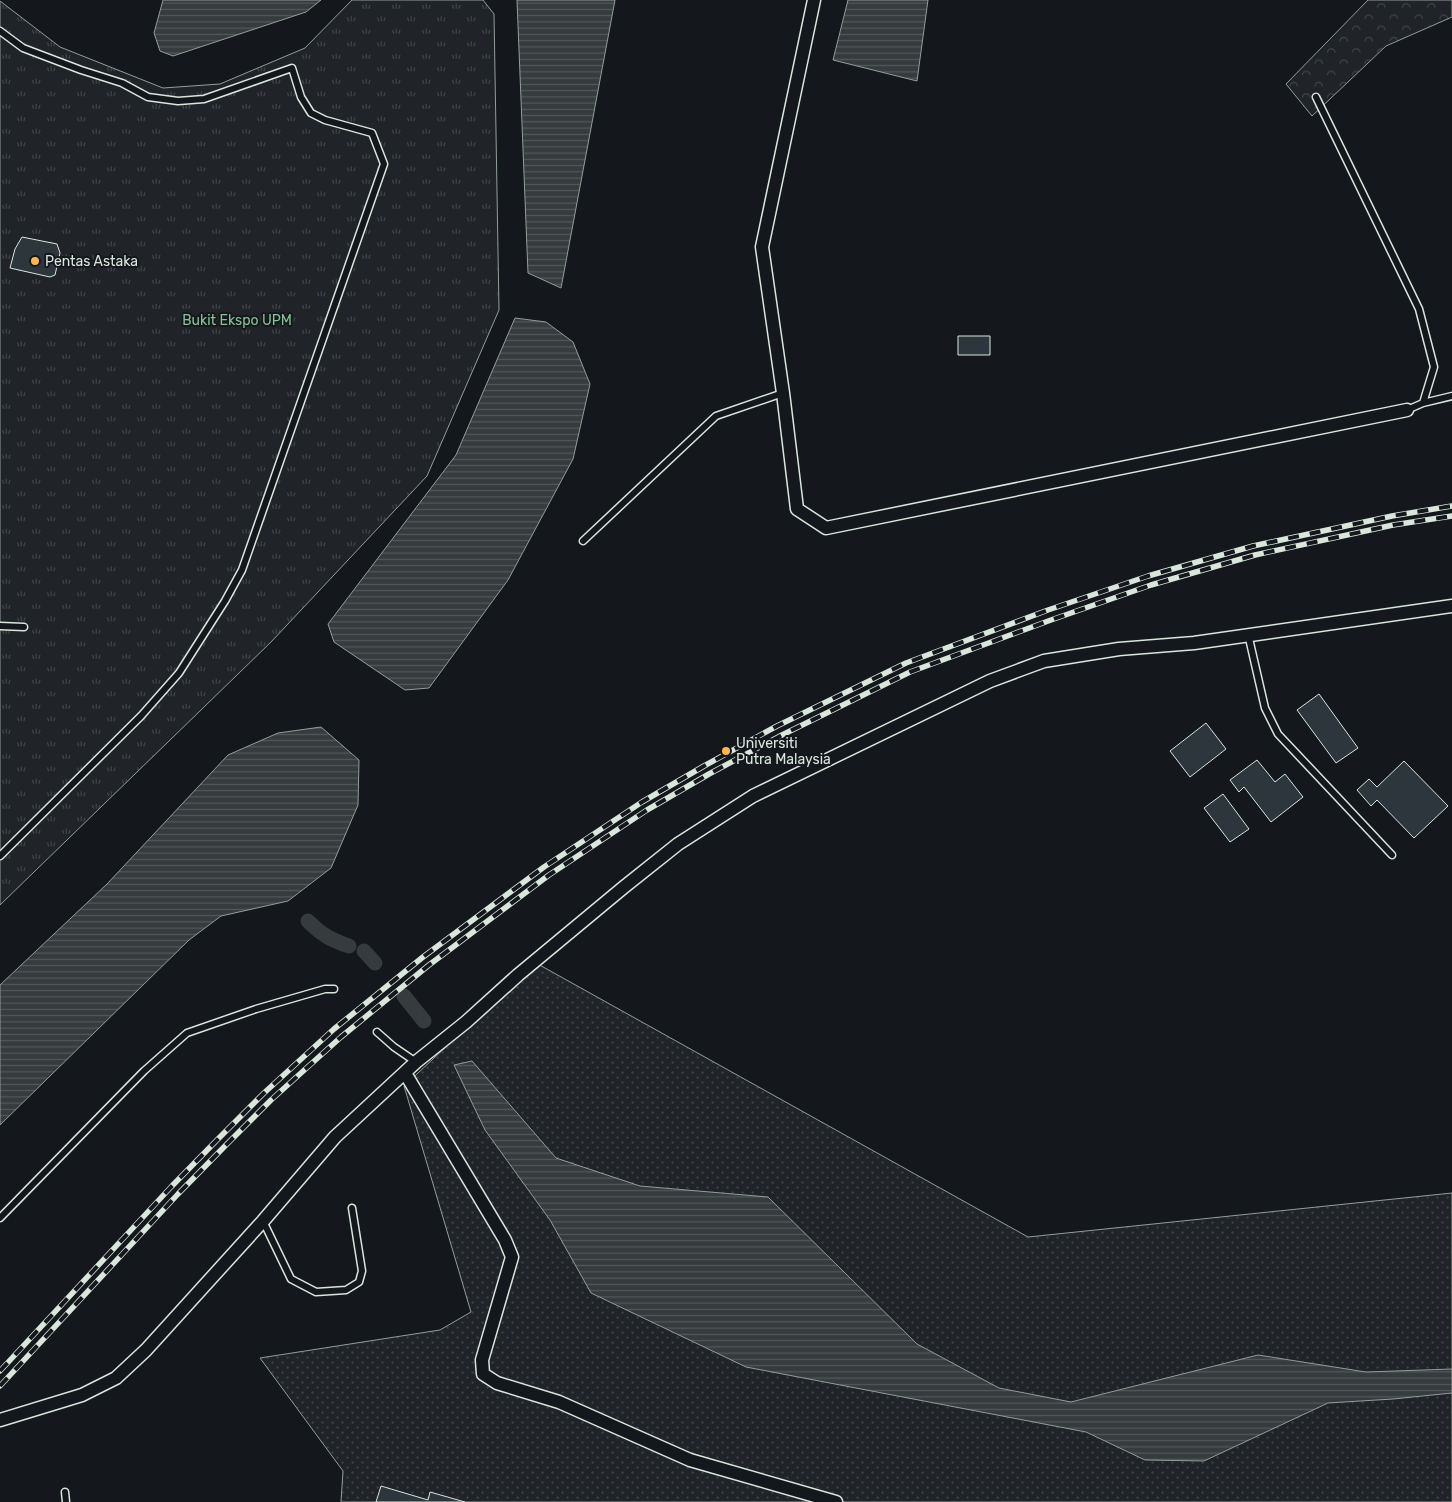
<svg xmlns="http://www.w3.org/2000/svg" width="1452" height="1502" font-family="Rubik,sans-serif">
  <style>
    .grass { fill: url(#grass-dots); stroke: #939e99 }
    .forest { fill: url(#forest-crowns); stroke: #939e99 }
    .park { fill: url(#park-tufts); stroke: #939e99 }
    .water { fill: url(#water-rules); stroke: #939e99 }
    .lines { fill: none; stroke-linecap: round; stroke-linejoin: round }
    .canal { stroke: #363b3e; stroke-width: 15 }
    .building { fill: #2c363c; stroke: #d8e6dc }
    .lane-casing { stroke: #d8e6dc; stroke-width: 9 }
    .street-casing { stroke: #d8e6dc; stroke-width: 15 }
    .lane { stroke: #14181c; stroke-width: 6 }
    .street { stroke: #14181c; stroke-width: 12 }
    .rail-casing { stroke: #d8e6dc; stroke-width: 5.5 }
    .rail { stroke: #14181c; stroke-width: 4; stroke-dasharray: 11; stroke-linecap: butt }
    .poi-dot { fill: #ffb74d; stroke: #14181c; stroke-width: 2 }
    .labels { text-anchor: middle; stroke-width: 4; stroke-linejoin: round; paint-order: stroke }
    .poi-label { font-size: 14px; fill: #d8e6dc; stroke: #14181c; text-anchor: start }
    .park-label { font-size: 14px; fill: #8ac095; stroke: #14181c }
  </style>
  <defs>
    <pattern id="grass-dots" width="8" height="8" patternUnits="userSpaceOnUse" patternTransform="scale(1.25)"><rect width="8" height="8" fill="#202428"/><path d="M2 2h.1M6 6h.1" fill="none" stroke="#404447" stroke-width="1.8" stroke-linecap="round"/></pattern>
    <pattern id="forest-crowns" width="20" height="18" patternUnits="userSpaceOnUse" patternTransform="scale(1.25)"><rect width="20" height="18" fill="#202428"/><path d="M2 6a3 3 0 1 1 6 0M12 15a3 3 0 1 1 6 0" fill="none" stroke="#404447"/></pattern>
    <pattern id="park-tufts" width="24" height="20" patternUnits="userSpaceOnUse" patternTransform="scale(1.25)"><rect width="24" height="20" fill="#202428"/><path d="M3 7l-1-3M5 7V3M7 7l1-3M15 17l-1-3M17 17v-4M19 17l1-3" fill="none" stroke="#404447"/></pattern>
    <pattern id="water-rules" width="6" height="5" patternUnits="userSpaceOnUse" patternTransform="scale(1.25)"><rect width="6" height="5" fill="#363b3e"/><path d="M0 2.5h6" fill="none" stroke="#525759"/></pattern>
  </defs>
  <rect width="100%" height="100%" fill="#14181c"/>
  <path class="grass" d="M 536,963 L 1028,1237 L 1452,1193 L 1452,1502 L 341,1502 L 343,1471 L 260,1358 L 440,1330 L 471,1312 L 404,1086 Z"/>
  <path class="forest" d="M 1368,0 L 1452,0 L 1452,17 L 1386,46 L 1312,116 L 1286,84 Z"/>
  <path class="park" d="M 352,0 L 483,0 L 494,14 L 499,310 L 427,476 L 271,642 L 0,905 L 0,1 L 60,47 L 163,88 L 220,84 L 305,48 Z"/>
  <path class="water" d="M 163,0 L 321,0 L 306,12 L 173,56 L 160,51 L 154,33 Z
    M 517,0 L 615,0 L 561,288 L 528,273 Z
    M 848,0 L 928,0 L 917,81 L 833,60 Z
    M 515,318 L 546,322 L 573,342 L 590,384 L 573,459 L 508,580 L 429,688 L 405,690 L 334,642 L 328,624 L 456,455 Z
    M 321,727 L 359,760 L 358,805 L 331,868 L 288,901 L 221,916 L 189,940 L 0,1125 L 0,985 L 107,884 L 228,755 L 278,733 Z
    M 472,1061 L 556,1158 L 640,1186 L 768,1197 L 917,1344 L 999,1388 L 1071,1402 L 1258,1355 L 1366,1372 L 1452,1369 L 1452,1393 L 1393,1399 L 1328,1403 L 1204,1461 L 1145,1460 L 1086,1432 L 746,1367 L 591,1293 L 550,1220 L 485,1130 L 454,1065 Z"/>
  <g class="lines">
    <path class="canal" d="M 308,921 C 322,935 331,940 349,946
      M 364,951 L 375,963
      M 404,996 L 424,1021"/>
  </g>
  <path class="building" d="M 22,237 L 57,244 L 60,253 L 55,275 L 50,277 L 10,268 L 15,249 Z
    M 958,336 L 990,336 L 990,355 L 958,355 Z
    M 1319,694 L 1358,748 L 1336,763 L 1297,710 Z
    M 1206,723 L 1226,749 L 1190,777 L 1170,751 Z
    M 1257,760 L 1275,782 L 1285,774 L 1303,797 L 1271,822 L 1244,787 L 1239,792 L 1230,780 Z
    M 1404,761 L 1448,806 L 1414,838 L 1377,800 L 1371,806 L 1357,790 L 1369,779 L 1377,787 Z
    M 1223,794 L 1249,829 L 1230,842 L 1204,808 Z
    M 381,1486 L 428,1500 L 430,1492 L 465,1502 L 376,1502 Z"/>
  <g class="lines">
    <g class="lane-casing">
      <path id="lane" d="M 0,31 L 23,48 L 81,70 L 122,83 L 148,97 L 178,101 L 204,99 L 292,68 L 301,97 L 311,113 L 325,120 L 372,133 L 384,164 L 242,570 L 225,601 L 179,673 L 141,716 L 0,856
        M 1316,97 L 1419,309 L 1434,367 L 1423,403 L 1407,410
        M 1423,403 L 1452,396
        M 583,541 L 716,416 L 783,393
        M 0,626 L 24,627
        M 1248,634 L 1265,708 L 1278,734 L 1392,855
        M 377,1032 L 394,1047 L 416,1062
        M 0,1218 L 144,1071 L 187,1033 L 256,1009 L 325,989 L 334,989
        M 263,1221 L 291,1279 L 316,1292 L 346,1290 L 359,1282 L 362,1271 L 352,1208
        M 65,1492 L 66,1502"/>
    </g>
    <g class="street-casing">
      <path id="street" d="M 814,0 L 762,247 L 783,393 L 797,509 L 826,528 L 1407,410
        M 405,1073 L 505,1240 L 512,1257 L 482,1360 L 483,1374 L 497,1383 L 559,1402 L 690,1460 L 836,1502
        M 0,1420 L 82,1395 L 116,1378 L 146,1350 L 263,1221 L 335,1137 L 416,1062 L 466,1022 L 518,975 L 624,887 L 678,844 L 753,796 L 990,681 L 1044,661 L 1119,649 L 1194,643 L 1452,606"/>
    </g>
    <use href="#lane" class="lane"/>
    <use href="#street" class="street"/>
    <g class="rail-casing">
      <path id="rail" d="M 0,1371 L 171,1187 L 217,1140 L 264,1093 L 334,1029 L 423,957 L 544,867 L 642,802 L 704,766 L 777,726 L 906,663 L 1048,610 L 1148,576 L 1253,546 L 1392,516 L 1452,506
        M 0,1386 L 178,1194 L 224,1147 L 271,1100 L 341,1037 L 429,965 L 549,875 L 647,810 L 709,774 L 782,735 L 910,672 L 1051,620 L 1151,585 L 1255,555 L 1393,525 L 1452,516"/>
    </g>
    <use href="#rail" class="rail"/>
  </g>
  <g class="poi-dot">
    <circle cx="35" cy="261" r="5"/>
    <circle cx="726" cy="751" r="5"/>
  </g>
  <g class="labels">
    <g class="poi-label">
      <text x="45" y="266">Pentas Astaka</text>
      <text x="736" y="748">Universiti<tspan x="736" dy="16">Putra Malaysia</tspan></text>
    </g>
    <g class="park-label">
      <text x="237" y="325">Bukit Ekspo UPM</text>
    </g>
  </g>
</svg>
